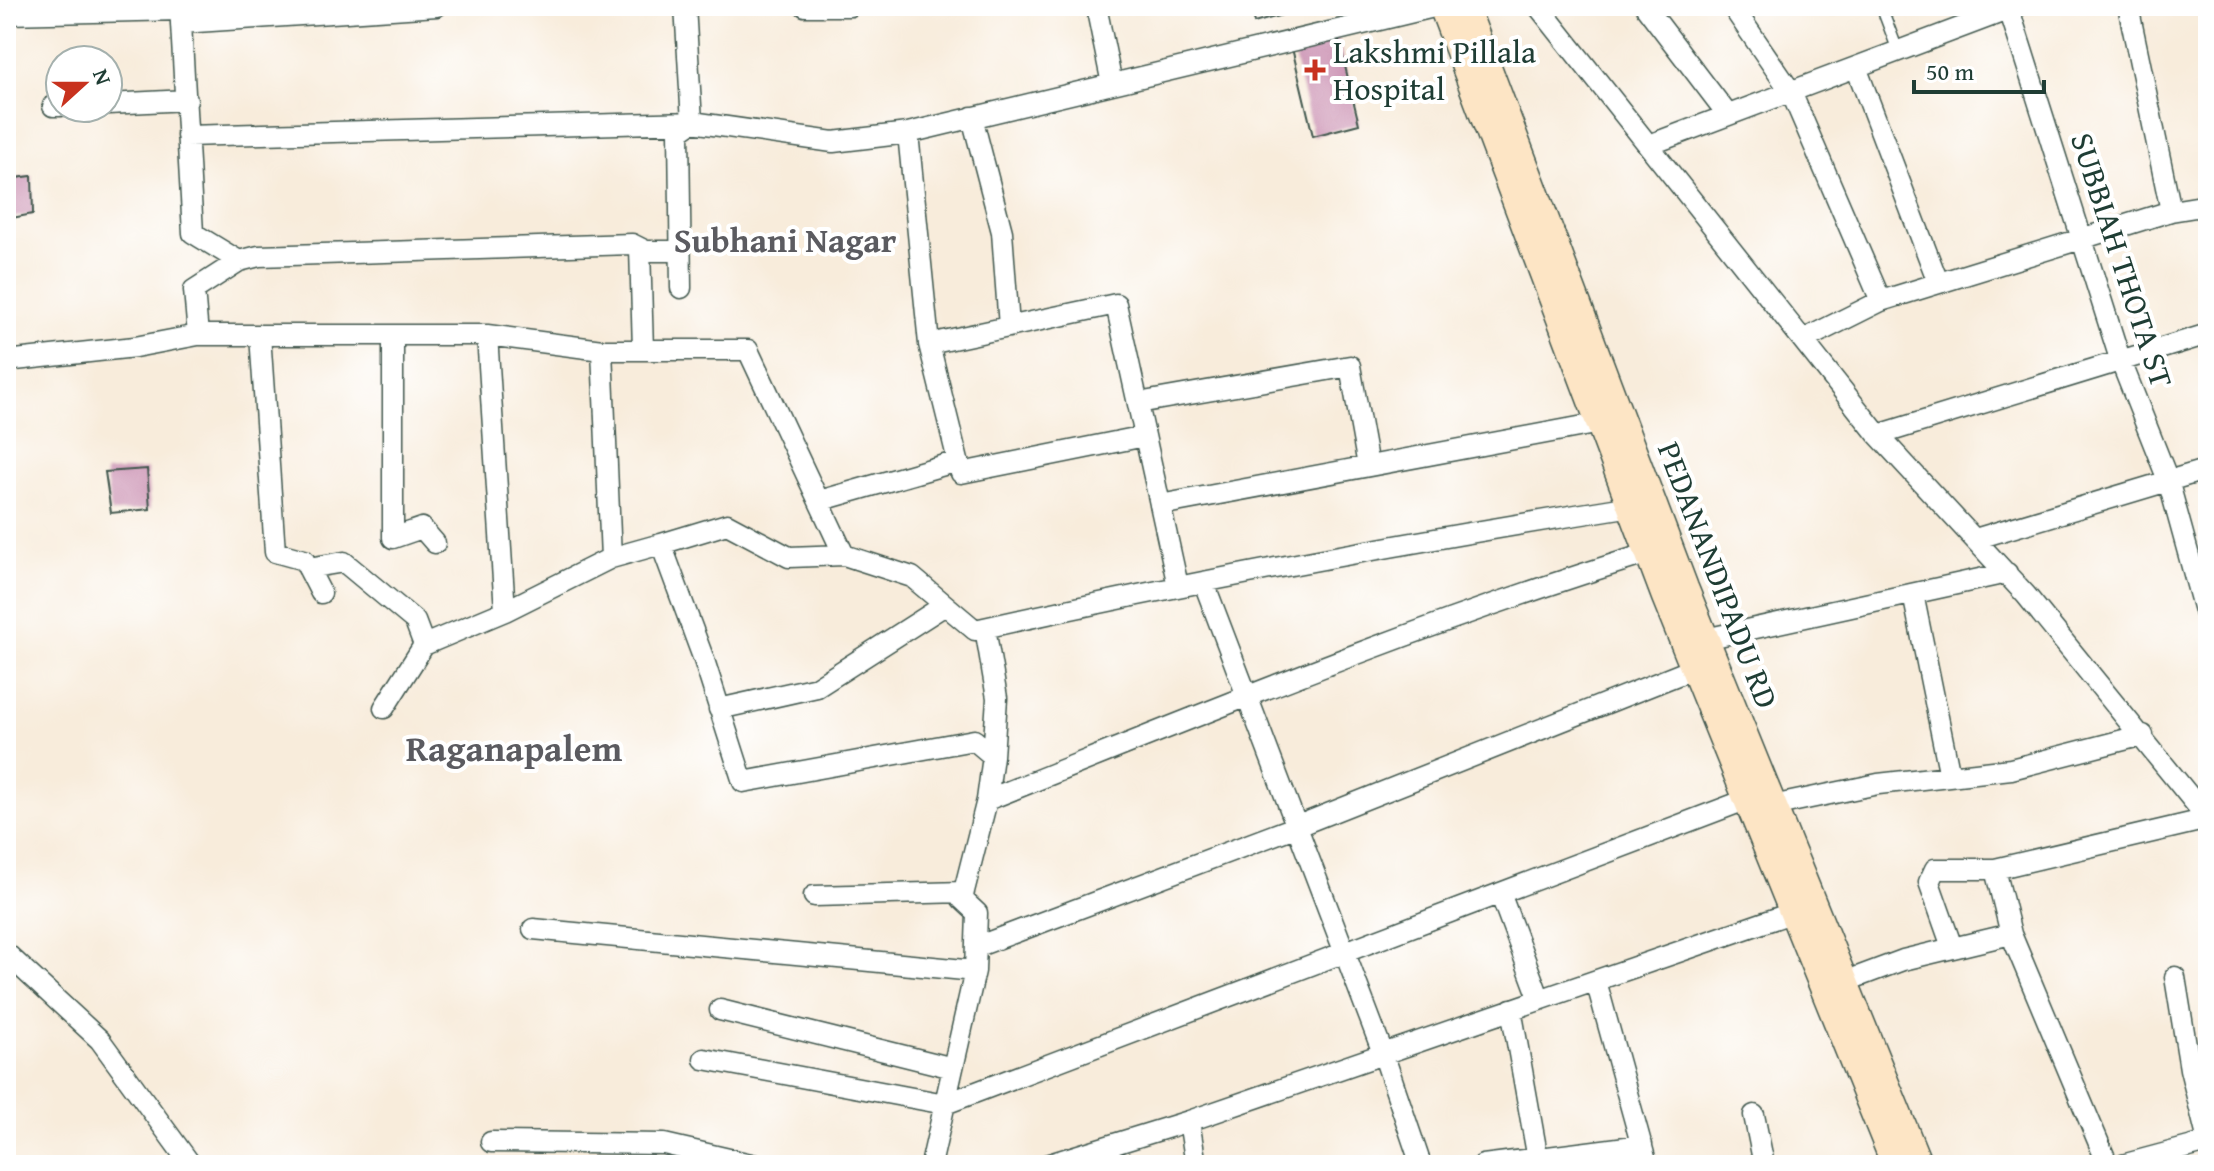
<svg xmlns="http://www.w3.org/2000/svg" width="2214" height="1171" font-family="'Gentium Book Plus',serif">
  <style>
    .building { fill: #cb92b2 }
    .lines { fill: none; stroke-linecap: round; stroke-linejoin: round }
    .lane-casing { stroke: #40574d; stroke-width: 13 }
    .street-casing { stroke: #40574d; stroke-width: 23 }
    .secondary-casing { stroke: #40574d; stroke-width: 31 }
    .lane { stroke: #fff; stroke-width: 10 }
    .street { stroke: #fff; stroke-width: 20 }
    .secondary { stroke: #fde5c5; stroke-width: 28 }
    .poi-dot { fill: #c8321e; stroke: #fff; stroke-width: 3 }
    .labels { text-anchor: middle; stroke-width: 8; stroke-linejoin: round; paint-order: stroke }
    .poi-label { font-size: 32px; fill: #1f3d34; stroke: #fff; text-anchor: start }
    .street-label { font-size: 32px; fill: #1f3d34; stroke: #fff }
    .neighbourhood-label { font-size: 34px; font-weight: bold; fill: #5b5b60; stroke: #fff }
    .quarter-label { font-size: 36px; font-weight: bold; fill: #5b5b60; stroke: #fff }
  </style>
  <rect width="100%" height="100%" fill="#fff"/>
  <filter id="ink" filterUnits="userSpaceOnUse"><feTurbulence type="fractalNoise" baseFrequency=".0125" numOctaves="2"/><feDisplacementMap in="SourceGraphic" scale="16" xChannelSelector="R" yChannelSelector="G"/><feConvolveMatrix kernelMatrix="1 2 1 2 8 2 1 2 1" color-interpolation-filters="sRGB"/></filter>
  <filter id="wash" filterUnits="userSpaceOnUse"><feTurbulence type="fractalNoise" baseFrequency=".006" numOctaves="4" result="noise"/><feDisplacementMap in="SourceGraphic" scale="32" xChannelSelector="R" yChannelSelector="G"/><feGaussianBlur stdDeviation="1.8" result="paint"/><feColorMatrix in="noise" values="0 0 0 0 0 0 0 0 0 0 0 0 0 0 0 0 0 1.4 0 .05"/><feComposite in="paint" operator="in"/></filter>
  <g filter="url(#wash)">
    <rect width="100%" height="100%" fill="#f8ecdb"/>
    <g id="blocks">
      <path class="building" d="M 1250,6 L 1280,6 L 1282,15 L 1254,23 Z
        M 1337,33 L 1359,124 L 1313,136 L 1291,44 Z
        M 32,176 L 33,214 L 12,218 L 16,178 Z
        M 147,469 L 150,509 L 111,513 L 105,472 Z"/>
    </g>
  </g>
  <g filter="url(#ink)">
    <use href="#blocks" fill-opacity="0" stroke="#40574d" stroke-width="2"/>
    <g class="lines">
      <g class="lane-casing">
        <path id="lane" d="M 1881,6 L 1898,51"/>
      </g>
      <g class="street-casing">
        <path id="street" d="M 180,6 L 193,233 L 239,261 L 259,256 L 632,244 L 646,251 L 680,251
          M 685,6 L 692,122 L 833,142 L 908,133 L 1438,6
          M 805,6 L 850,6
          M 1096,6 L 1112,84
          M 1538,6 L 1878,435 L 2026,595 L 2208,819 L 1995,869 L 1935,869 L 1929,882 L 1952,947
          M 1645,6 L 1728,115
          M 1732,6 L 1791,92 L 1881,301
          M 2008,6 L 2120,359 L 2168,480 L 2208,625
          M 2128,6 L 2171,211
          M 6,14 L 181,10
          M 181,23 L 437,6
          M 1856,67 L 1938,282
          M 108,104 L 187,100
          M 53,106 L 60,106
          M 972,117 L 1002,232 L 1009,327
          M 908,133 L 929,344
          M 187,136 L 692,122
          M 1649,145 L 2018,6
          M 640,248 L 643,350
          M 239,261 L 194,290 L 198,335 L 487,335 L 602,350 L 748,350 L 844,555 L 912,577 L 975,630 C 1192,581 1412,541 1632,506
          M 681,288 L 679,131 L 692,122
          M 260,335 L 275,552 L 304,560 L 321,593
          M 393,335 L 393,538 L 422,528 L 435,543
          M 487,335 L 505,611
          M 1803,340 L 1881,301 L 2171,211 L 2208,205
          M 602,350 L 611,558
          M 6,361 L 135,347 L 198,335
          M 1138,403 L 1350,366 L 1368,466
          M 1878,435 L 2208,334
          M 1145,436 L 961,473 L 929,344 L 1116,304 L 1178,586
          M 819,501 L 958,461
          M 1160,505 L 1600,423
          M 1975,539 L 2208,469
          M 661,544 L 727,524 L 789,557 L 844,555
          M 308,568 L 344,562 L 415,621 L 424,645 L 505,611 L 611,558 L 661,544 L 704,660 L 743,782 L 974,740 L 993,756 L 987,800 L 962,899 L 977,913 L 975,971 L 931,1165
          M 1204,583 L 1383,1053 L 1421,1165
          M 1913,594 L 1950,776
          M 985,628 L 997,698 L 993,756
          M 1705,639 L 2007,573
          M 384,708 L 424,645
          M 719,709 L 817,687 L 945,605
          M 987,800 C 1205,713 1424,622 1649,553
          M 1772,806 L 1878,784 L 2011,769 L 2143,735
          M 1995,869 L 2011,934 L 2108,1165
          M 1500,893 L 1540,1000
          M 814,896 L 964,892
          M 533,929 L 975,971
          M 976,947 L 1295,827 L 1695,668
          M 6,953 L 100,1040 L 191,1165
          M 2175,977 L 2190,1069 L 2208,1141
          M 1596,981 L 1647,1165
          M 1844,982 L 1903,960 L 2011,934
          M 1511,1009 L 1539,1165
          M 720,1010 L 953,1068
          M 704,1059 L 945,1104 L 1748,799
          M 1754,1115 L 1764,1165
          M 1189,1121 L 1196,1165
          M 491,1142 L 664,1144 L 755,1165
          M 1046,1165 L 1189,1121 L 1794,912
          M 1483,1165 L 1642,1145
          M 2122,1165 L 2208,1142"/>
      </g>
      <g class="secondary-casing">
        <path id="secondary" d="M 1443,6 L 1666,597 L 1896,1165
          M 1464,6 L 1684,588 L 1918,1165"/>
      </g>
      <use href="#lane" class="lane"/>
      <use href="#street" class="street"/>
      <use href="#secondary" class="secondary"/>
    </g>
  </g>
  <path class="poi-dot" d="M1311 58h8v8h8v8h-8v8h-8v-8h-8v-8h8z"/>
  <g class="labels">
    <g class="poi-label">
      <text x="1333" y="63">Lakshmi Pillala<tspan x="1333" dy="37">Hospital</tspan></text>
    </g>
    <g class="street-label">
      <text transform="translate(2122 260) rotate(72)" y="11">SUBBIAH THOTA ST</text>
      <text transform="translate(1718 575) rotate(69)" y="11">PEDANANDIPADU RD</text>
    </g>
    <g class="neighbourhood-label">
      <text x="785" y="252">Subhani Nagar</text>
    </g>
    <g class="quarter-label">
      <text x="514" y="761">Raganapalem</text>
    </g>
  </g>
  <rect width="2214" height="1171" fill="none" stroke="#fff" stroke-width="32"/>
  <g transform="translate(84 84) rotate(69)"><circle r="38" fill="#ffffff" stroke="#a5b1ae" stroke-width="2"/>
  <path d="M0-6L14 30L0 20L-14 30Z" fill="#c8321e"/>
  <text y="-12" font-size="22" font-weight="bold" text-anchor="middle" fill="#1f3d34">N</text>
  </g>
  <path d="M1914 80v12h130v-12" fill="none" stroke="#1f3d34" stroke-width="4"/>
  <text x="1926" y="80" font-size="24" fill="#1f3d34" stroke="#ffffff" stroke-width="6" paint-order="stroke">50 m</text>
</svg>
